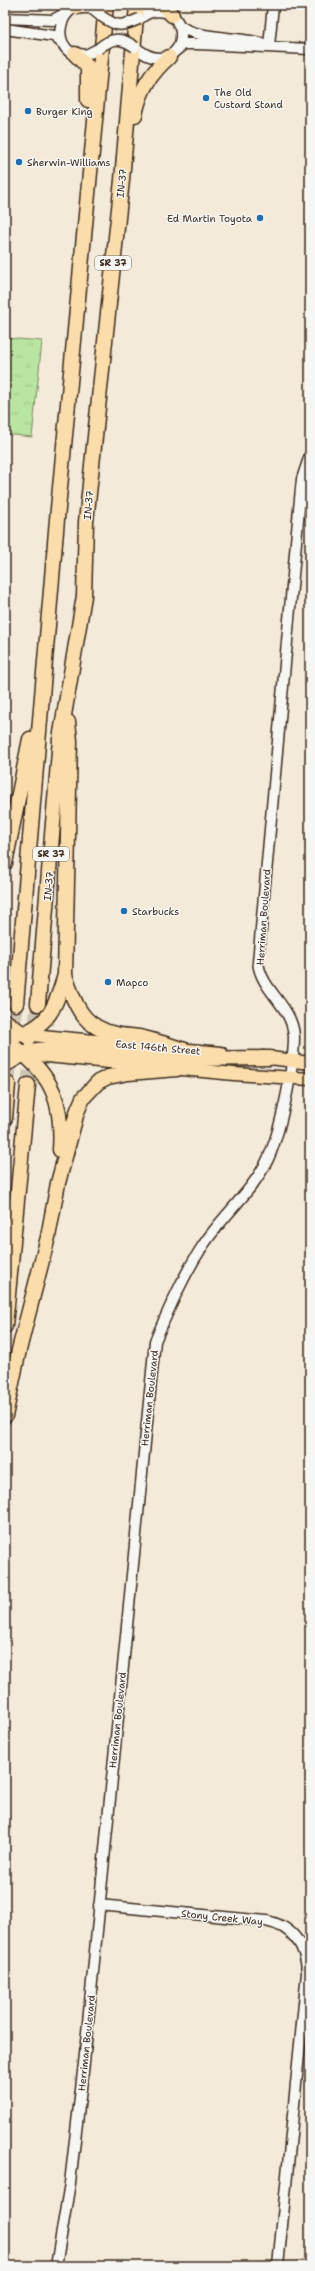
<svg xmlns="http://www.w3.org/2000/svg" width="315" height="2271" font-family="'Shantell Sans',sans-serif">
  <style>
    .grass { fill: url(#grass-tufts); stroke: #7a8860 }
    .lines { fill: none; stroke-linecap: round; stroke-linejoin: round }
    .highway-tunnel { stroke: #cec4b4; stroke-width: 14; stroke-dasharray: 14 7; stroke-linecap: butt }
    .minor-casing { stroke: #3b2a1e; stroke-width: 13 }
    .major-casing { stroke: #3b2a1e; stroke-width: 15 }
    .highway-casing { stroke: #3b2a1e; stroke-width: 17 }
    .minor { stroke: #f6f6f2; stroke-width: 10 }
    .major { stroke: #faddab; stroke-width: 12 }
    .highway { stroke: #faddab; stroke-width: 14 }
    .minor-bridge-casing { stroke: #3b2a1e; stroke-width: 13; stroke-linecap: butt }
    .minor-bridge { stroke: #f6f6f2; stroke-width: 10 }
    .poi-dot { fill: #1f6fb2; stroke: #f6f6f2; stroke-width: 1.5 }
    .labels { text-anchor: middle; stroke-width: 3; stroke-linejoin: round; paint-order: stroke }
    .shield { fill: #f6f6f2; stroke: #73675e; stroke-width: 1 }
    .shield-label { font-size: 9px; font-weight: bold; fill: #3b2a1e }
    .poi-label { font-size: 10px; fill: #3b2a1e; stroke: #f6f6f2; text-anchor: start }
    .street-label { font-size: 10px; fill: #3b2a1e; stroke: #f6f6f2 }
  </style>
  <defs>
    <pattern id="grass-tufts" width="24" height="20" patternUnits="userSpaceOnUse"><rect width="24" height="20" fill="#b9e5a3"/><path d="M3 7l-1-3M5 7V3M7 7l1-3M15 17l-1-3M17 17v-4M19 17l1-3" fill="none" stroke="#a0c58c"/></pattern>
  </defs>
  <rect width="100%" height="100%" fill="#f3ead9"/>
  <filter id="ink" filterUnits="userSpaceOnUse"><feTurbulence type="fractalNoise" baseFrequency=".025" numOctaves="2"/><feDisplacementMap in="SourceGraphic" scale="8" xChannelSelector="R" yChannelSelector="G"/><feConvolveMatrix kernelMatrix="1 2 1 2 8 2 1 2 1" color-interpolation-filters="sRGB"/></filter>
  <g filter="url(#ink)">
    <path class="grass" d="M 5,338 L 42,341 L 32,437 L 5,434 Z"/>
    <g class="lines">
      <path class="highway-tunnel" d="M 8,1084 L 16,1004
        M 28,1085 L 38,1004"/>
      <g class="minor-casing">
        <path id="minor" d="M 5,18 L 53,20 L 66,13
          M 178,24 C 194,41 245,35 269,46
          M 5,29 L 54,36 L 62,43
          M 269,46 L 273,5
          M 135,47 C 171,78 196,36 171,14 C 158,9 149,11 139,19
          M 98,49 L 86,55 L 71,53 C 55,41 58,19 73,8 L 91,8 L 101,16
          M 173,53 L 184,44 L 197,44 L 310,49
          M 99,1905 L 266,1921 C 292,1926 307,1946 307,1973 L 278,2266
          M 56,2266 L 70,2183 L 84,2063 L 155,1341 C 169,1309 183,1276 202,1247 C 221,1217 250,1194 266,1163 C 280,1136 294,1067 294,1037 C 293,1006 261,991 258,962 L 299,509 L 302,479 L 310,455"/>
      </g>
      <g class="major-casing">
        <path id="major" d="M 21,1034 L 221,1053
          M 5,1052 L 234,1074 L 310,1079
          M 262,1057 L 310,1063"/>
      </g>
      <g class="highway-casing">
        <path id="highway" d="M 163,5 L 172,15
          M 78,7 L 80,5
          M 75,54 L 88,67 L 88,100
          M 135,115 C 140,90 150,74 169,57
          M 5,863 L 30,739
          M 65,975 C 74,1004 83,1028 116,1034 C 125,1036 135,1036 144,1038 C 158,1041 171,1046 185,1050
          M 16,1004 L 57,519 L 106,5
          M 38,1004 L 60,739 L 84,596 L 86,522 L 122,180 L 137,5
          M 5,1021 L 29,1038
          M 5,1039 C 47,1029 53,1014 65,975 L 70,741 L 68,722
          M 17,1049 C 54,1077 63,1105 60,1150
          M 5,1065 L 29,1051 L 57,1048 L 186,1059 L 270,1058
          M 5,1118 L 8,1084
          M 5,1326 L 28,1085
          M 5,1416 L 19,1350 L 48,1237 L 58,1183 L 77,1112 L 83,1098 L 98,1082 L 108,1077 L 128,1073 L 177,1069"/>
      </g>
      <use href="#minor" class="minor"/>
      <use href="#major" class="major"/>
      <use href="#highway" class="highway"/>
      <g class="minor-bridge-casing">
        <path id="minor-bridge" d="M 101,16 C 117,27 121,27 139,19
          M 98,49 C 112,37 121,37 135,47"/>
      </g>
      <use href="#minor-bridge" class="minor-bridge"/>
    </g>
  </g>
  <g class="poi-dot">
    <circle cx="206" cy="98" r="4"/>
    <circle cx="28" cy="111" r="4"/>
    <circle cx="19" cy="162" r="4"/>
    <circle cx="260" cy="218" r="4"/>
    <circle cx="124" cy="911" r="4"/>
    <circle cx="108" cy="982" r="4"/>
  </g>
  <g class="labels">
    <g class="shield">
      <rect x="95" y="256" width="36" height="14" rx="3"/>
      <rect x="33" y="847" width="36" height="14" rx="3"/>
    </g>
    <g class="shield-label">
      <text x="113" y="266">SR 37</text>
      <text x="51" y="857">SR 37</text>
    </g>
    <g class="poi-label">
      <text x="214" y="96">The Old<tspan x="214" dy="12">Custard Stand</tspan></text>
      <text x="36" y="115">Burger King</text>
      <text x="27" y="166">Sherwin-Williams</text>
      <text x="252" y="222" text-anchor="end">Ed Martin Toyota</text>
      <text x="132" y="915">Starbucks</text>
      <text x="116" y="986">Mapco</text>
    </g>
    <g class="street-label">
      <text transform="translate(121 183) rotate(-84)" y="4">IN-37</text>
      <text transform="translate(88 505) rotate(-85)" y="4">IN-37</text>
      <text transform="translate(48 886) rotate(-85)" y="4">IN-37</text>
      <text transform="translate(263 917) rotate(-86)" y="4">Herriman Boulevard</text>
      <text transform="translate(158 1047) rotate(5)" y="4">East 146th Street</text>
      <text transform="translate(149 1398) rotate(-84)" y="4">Herriman Boulevard</text>
      <text transform="translate(117 1720) rotate(-84)" y="4">Herriman Boulevard</text>
      <text transform="translate(222 1917) rotate(6)" y="4">Stony Creek Way</text>
      <text transform="translate(86 2043) rotate(-84)" y="4">Herriman Boulevard</text>
    </g>
  </g>
  <rect width="315" height="2271" fill="none" stroke="#f6f6f2" stroke-width="20"/>
  <rect x="10" y="10" width="295" height="2251" fill="none" stroke="#3b2a1e" stroke-width="1.5" filter="url(#ink)"/>
</svg>
